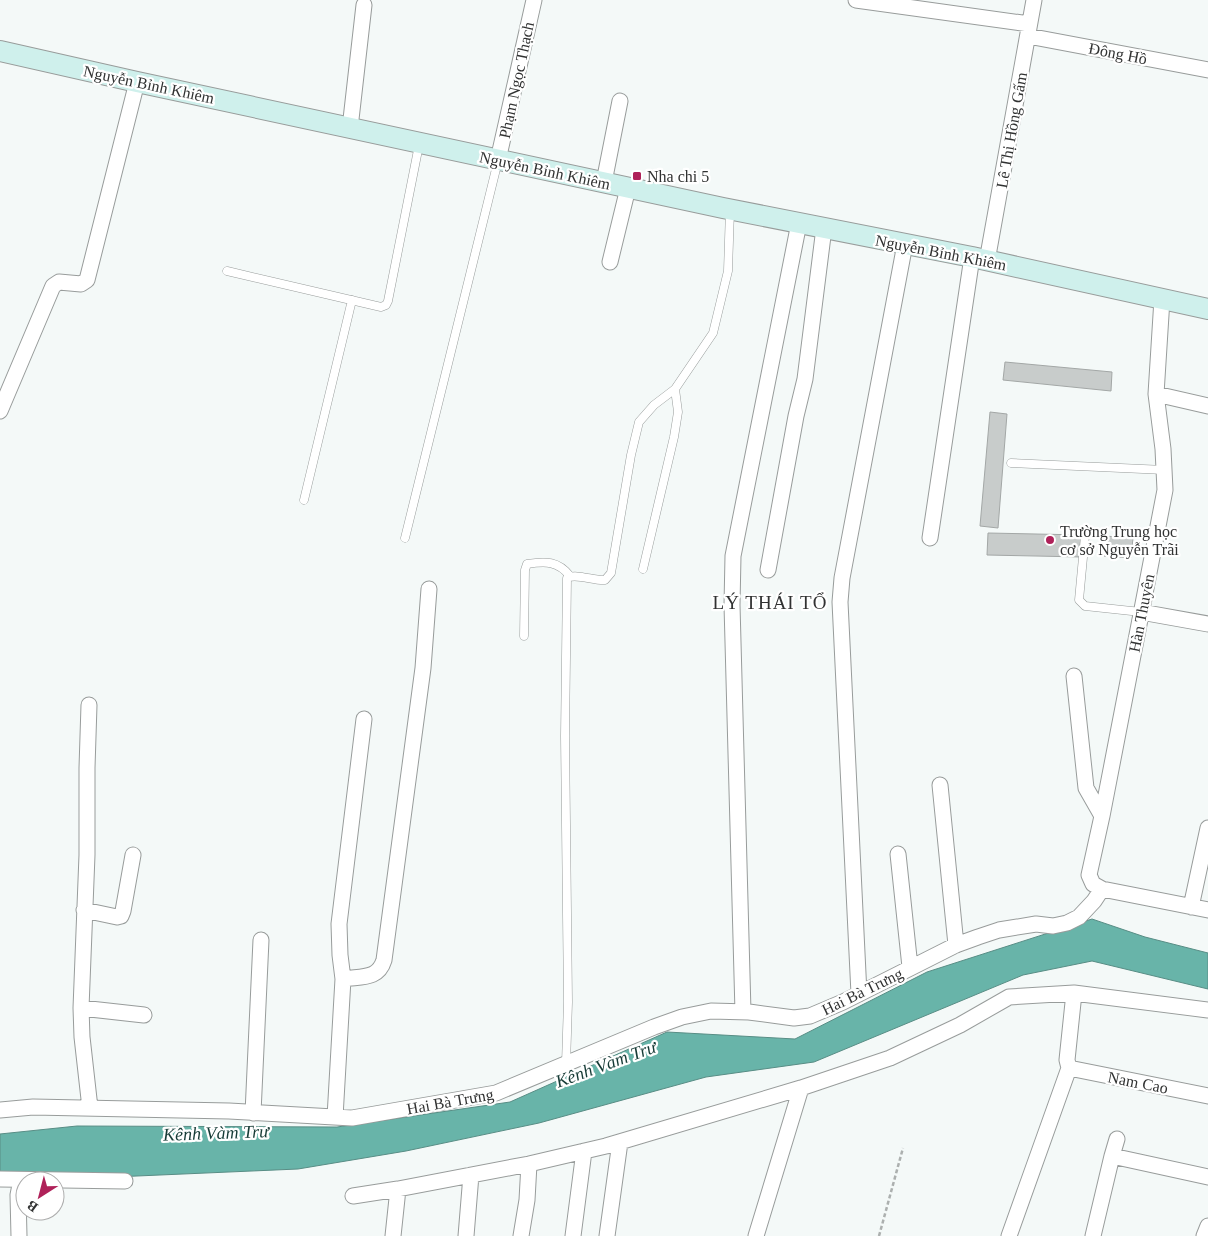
<svg xmlns="http://www.w3.org/2000/svg" width="1208" height="1236" font-family="Georgia,serif">
  <style>
    .water { fill: #68b4a9; stroke: #588d85 }
    .building { fill: #c8cccb; stroke: #a3a7a6 }
    .lines { fill: none; stroke-linecap: round; stroke-linejoin: round }
    .lane-casing { stroke: #989c9b; stroke-width: 9 }
    .street-casing { stroke: #989c9b; stroke-width: 17 }
    .secondary-casing { stroke: #989c9b; stroke-width: 22 }
    .path { stroke: #acb0af; stroke-width: 2.5; stroke-dasharray: 4 2.5; stroke-linecap: butt }
    .lane { stroke: #fff; stroke-width: 8 }
    .street { stroke: #fff; stroke-width: 15 }
    .secondary { stroke: #cff0ec; stroke-width: 20 }
    .poi-dot { fill: #af2159; stroke: #fff; stroke-width: 2 }
    .labels { text-anchor: middle; stroke-width: 4.5; stroke-linejoin: round; paint-order: stroke }
    .street-label { font-size: 16px; fill: #313232; stroke: #fff }
    .poi-label { font-size: 16px; fill: #313232; stroke: #fff; text-anchor: start }
    .water-label { font-size: 18px; font-style: italic; fill: #163b36; stroke: #fff }
    .quarter-label { font-size: 19px; letter-spacing: 1px; fill: #313232; stroke: #fff }
  </style>
  <rect width="100%" height="100%" fill="#f4f9f8"/>
  <path class="water" d="M 1092,919 L 1145,937 L 1208,953 L 1208,989 L 1092,961 L 1023,975 L 814,1062 L 706,1077 L 539,1123 L 406,1151 L 298,1169 L 114,1177 L 0,1174 L 0,1134 L 77,1126 L 337,1127 L 510,1102 L 667,1032 L 795,1039 L 927,972 Z"/>
  <path class="building" d="M 1005,362 L 1112,372 L 1111,391 L 1003,380 Z
    M 990,412 L 1007,414 L 998,528 L 980,526 Z
    M 988,533 L 1083,535 L 1082,557 L 987,555 Z
    M 1104,536 L 1133,538 L 1131,558 L 1102,556 Z"/>
  <g class="lines">
    <g class="lane-casing">
      <path id="lane" d="M 227,271 L 381,307 L 386,305 L 388,301 L 419,145
        M 1011,463 L 1165,470
        M 304,500 L 352,300
        M 1085,536 L 1079,600 L 1085,606 L 1141,612
        M 405,538 L 498,161
        M 643,569 L 674,437 L 678,412 L 675,389
        M 524,636 L 525,570 L 527,564 C 546,561 558,561 570,576
        M 566,1064 L 568,1002 L 565,736 L 567,578 C 576,573 594,581 605,580 L 611,573 L 631,455 L 639,422 L 654,405 L 675,389 L 713,333 L 728,271 L 730,210"/>
    </g>
    <g class="street-casing">
      <path id="street" d="M 856,0 L 1029,24
        M 1028,36 L 1208,70
        M 350,128 L 364,5
        M 498,160 L 534,0
        M 604,182 L 620,101
        M 987,261 L 1034,0
        M 610,262 L 628,188
        M 1162,299 L 1156,394 L 1163,449 L 1165,490 L 1102,816 L 1089,875 L 1093,884 L 1102,889 L 1208,910
        M 1156,394 L 1208,406
        M 0,411 L 53,286 L 59,282 L 81,284 L 87,280 L 137,82
        M 930,538 L 972,257
        M 768,570 L 796,416 L 805,379 L 824,228
        M 1141,612 L 1208,624
        M 1074,676 L 1086,788 L 1102,816
        M 89,705 L 87,768 L 87,855 L 81,1008 L 82,1037 L 90,1108
        M 940,785 L 956,945
        M 898,854 L 910,967
        M 1191,907 L 1208,828
        M 84,910 L 117,917 L 121,916 L 123,911 L 133,855
        M 343,979 C 361,976 378,980 384,960 L 423,668 L 429,589
        M 859,994 L 840,602 L 842,578 L 905,244
        M 81,1008 L 144,1015
        M 743,1012 L 732,605 L 733,556 L 799,223
        M 1069,1068 L 1208,1096
        M 0,1110 L 33,1107 L 229,1111 L 352,1118 L 496,1093 L 654,1027 L 682,1017 L 711,1011 L 749,1012 L 794,1018 L 810,1016 L 843,1002 L 956,945 L 978,937 L 999,930 L 1036,924 L 1053,926 L 1067,923 L 1079,917 L 1094,901 L 1102,889
        M 253,1113 L 261,940
        M 335,1117 L 343,979 L 340,955 L 339,924 L 364,719
        M 1117,1139 L 1112,1156 L 1208,1177
        M 0,1179 L 125,1181
        M 353,1196 L 398,1189 L 529,1164 L 606,1146 L 801,1088 L 890,1058 L 960,1025 L 1009,997 L 1074,993 L 1208,1010
        M 19,1236 L 18,1195 L 21,1180
        M 393,1236 L 398,1189
        M 466,1236 L 471,1175
        M 521,1236 L 527,1200 L 529,1164
        M 573,1236 L 584,1151
        M 607,1236 L 620,1142
        M 756,1236 L 801,1088
        M 1009,1236 L 1069,1068 L 1067,1060 L 1074,993
        M 1093,1236 L 1112,1156
        M 1204,1236 L 1208,1226"/>
    </g>
    <g class="secondary-casing">
      <path id="secondary" d="M 0,51 L 137,82 L 723,208 L 972,257 L 1208,309"/>
    </g>
    <path class="path" d="M 879,1236 L 903,1148"/>
    <use href="#lane" class="lane"/>
    <use href="#street" class="street"/>
    <use href="#secondary" class="secondary"/>
  </g>
  <g class="poi-dot">
    <rect x="632" y="171" width="10" height="10" rx="2.5"/>
    <circle cx="1050" cy="540" r="5"/>
  </g>
  <g class="labels">
    <g class="street-label">
      <text transform="translate(1118 53) rotate(11)" y="6">Đông Hồ</text>
      <text transform="translate(516 80) rotate(-78)" y="6">Phạm Ngọc Thạch</text>
      <text transform="translate(149 84) rotate(12)" y="6">Nguyễn Bỉnh Khiêm</text>
      <text transform="translate(1011 130) rotate(-80)" y="6">Lê Thị Hồng Gấm</text>
      <text transform="translate(545 170) rotate(12)" y="6">Nguyễn Bỉnh Khiêm</text>
      <text transform="translate(941 252) rotate(11)" y="6">Nguyễn Bỉnh Khiêm</text>
      <text transform="translate(1141 613) rotate(-79)" y="6">Hàn Thuyên</text>
      <text transform="translate(862 991) rotate(-26)" y="6">Hai Bà Trưng</text>
      <text transform="translate(1138 1082) rotate(11)" y="6">Nam Cao</text>
      <text transform="translate(450 1101) rotate(-10)" y="6">Hai Bà Trưng</text>
    </g>
    <g class="poi-label">
      <text x="647" y="182">Nha chi 5</text>
      <text x="1060" y="537">Trường Trung học<tspan x="1060" dy="18">cơ sở Nguyễn Trãi</tspan></text>
    </g>
    <g class="water-label">
      <text transform="translate(606 1064) rotate(-20)" y="6">Kênh Vàm Trư</text>
      <text transform="translate(216 1133) rotate(-2)" y="6">Kênh Vàm Trư</text>
    </g>
    <g class="quarter-label">
      <text x="770" y="609">LÝ THÁI TỔ</text>
    </g>
  </g>
  <g transform="translate(40 1196) rotate(216)"><circle r="24" fill="#ffffff" stroke="#adadad"/>
  <path d="M0-4L9 19L0 12L-9 19Z" fill="#af2159"/>
  <text y="-8" font-size="14" font-weight="bold" text-anchor="middle" fill="#313232">B</text>
  </g>
</svg>
